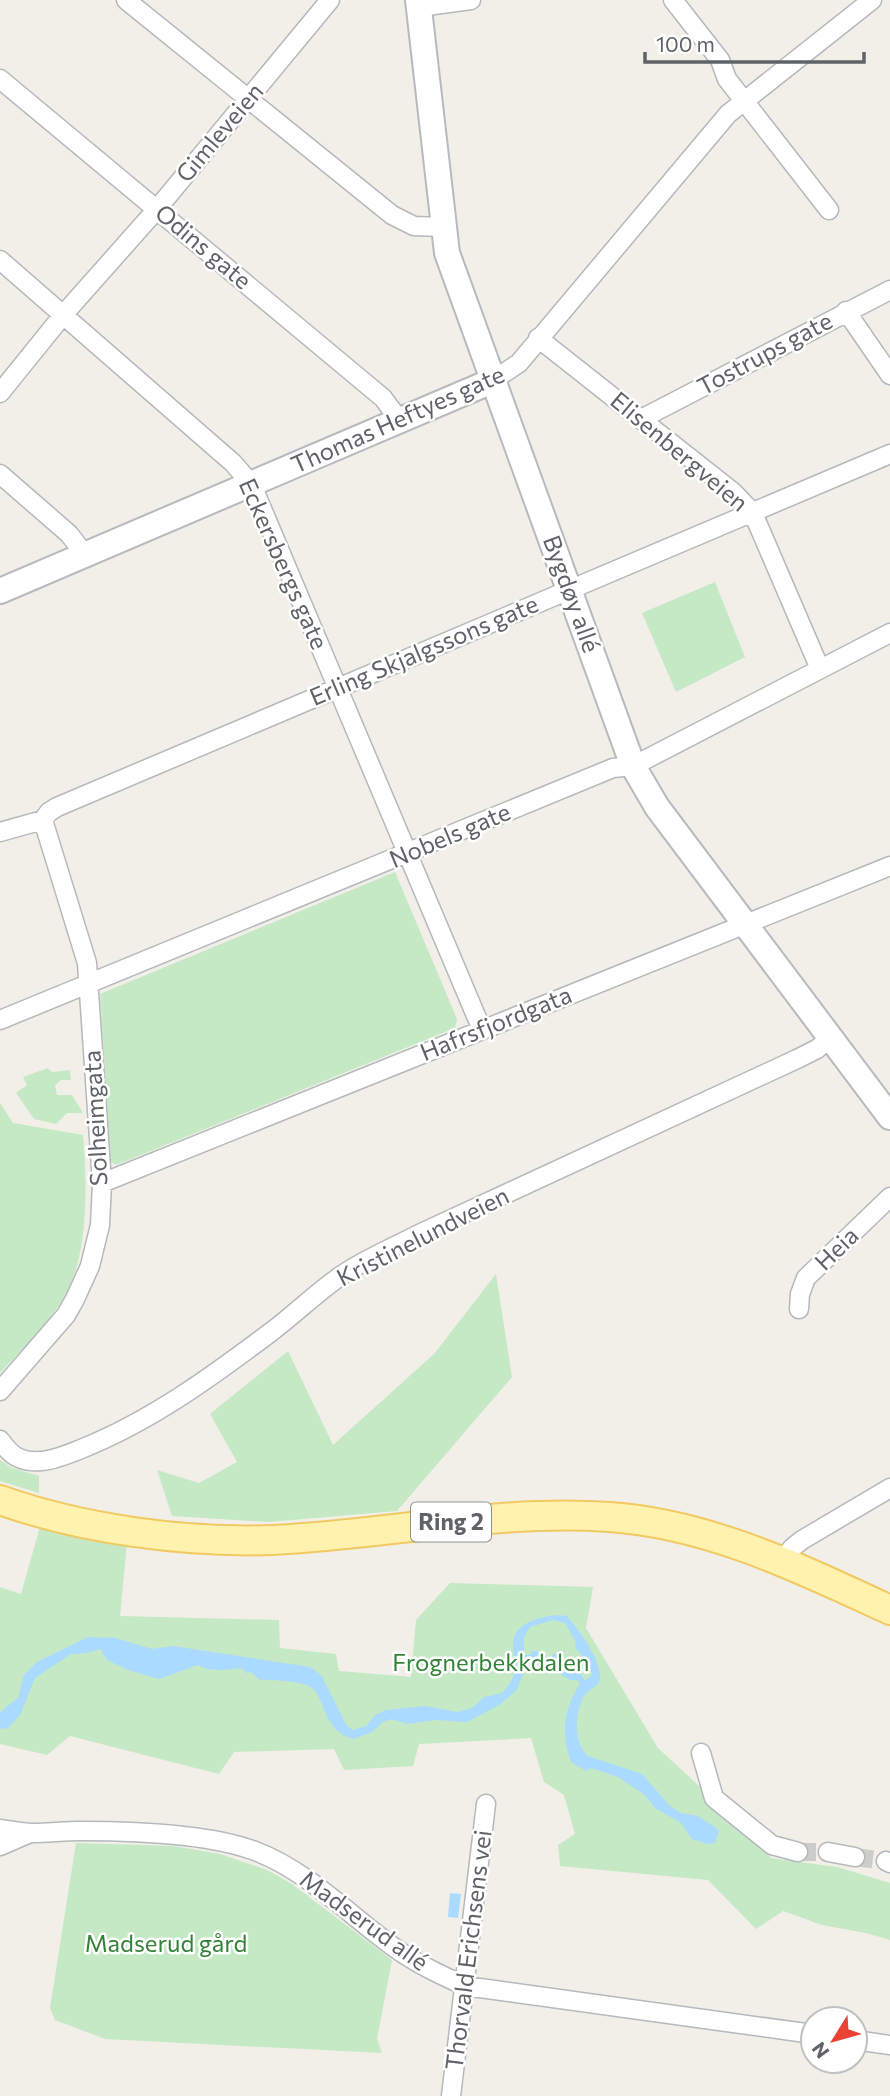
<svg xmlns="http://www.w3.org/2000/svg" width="890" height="2096" font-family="Commissioner,sans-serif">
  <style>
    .green { fill: #c5e8c5 }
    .water { fill: #aadaff; fill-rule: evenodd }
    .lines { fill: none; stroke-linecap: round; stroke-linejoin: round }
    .street-tunnel { stroke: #ccccc8; stroke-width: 18; stroke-dasharray: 18 9; stroke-linecap: butt }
    .street-casing { stroke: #b5b8bc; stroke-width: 21 }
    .secondary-casing { stroke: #b6babf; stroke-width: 28 }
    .primary-casing { stroke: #f2c960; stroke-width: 32 }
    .street { stroke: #fff; stroke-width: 18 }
    .secondary { stroke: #fff; stroke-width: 24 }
    .primary { stroke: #fff2af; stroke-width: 28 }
    .labels { text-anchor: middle; stroke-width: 5; stroke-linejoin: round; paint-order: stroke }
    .shield { fill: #fff; stroke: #8f9295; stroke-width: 2 }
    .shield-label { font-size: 23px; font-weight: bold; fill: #5f6368 }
    .street-label { font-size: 24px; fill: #5f6368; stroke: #fff }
    .park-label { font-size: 24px; fill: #348238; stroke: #fff }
  </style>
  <rect width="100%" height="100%" fill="#f1efe8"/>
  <path class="green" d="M 715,582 L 745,657 L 676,692 L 642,613 Z
    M 395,872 L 457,1019 L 455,1028 L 116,1165 L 111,1162 L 100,994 Z
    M 48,1068 L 52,1072 L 70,1070 L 71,1080 L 61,1080 L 55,1085 L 57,1095 L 72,1095 L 83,1113 L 67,1113 L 56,1124 L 34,1119 L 16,1093 L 27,1085 L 23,1077 Z
    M 0,1103 L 13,1123 L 83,1135 C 87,1181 89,1252 66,1294 C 49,1323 23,1348 0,1373 Z
    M 496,1274 L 512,1377 L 397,1511 L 269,1522 L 172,1516 L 157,1470 L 199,1483 L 237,1462 L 210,1414 L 288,1351 L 333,1445 L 434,1354 Z
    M 0,1460 L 12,1468 L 39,1476 L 39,1493 L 0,1481 Z
    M 40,1527 L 127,1543 L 120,1616 L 279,1620 L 280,1648 L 336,1654 L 339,1671 L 411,1677 L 416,1620 L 450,1583 L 593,1587 L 586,1628 L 658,1748 L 710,1796 L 769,1834 L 770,1858 L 837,1867 L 890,1883 L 890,1940 L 866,1933 L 822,1925 L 783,1911 L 756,1929 L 708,1880 L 560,1866 L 558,1845 L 575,1834 L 564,1795 L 544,1782 L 531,1738 L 419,1744 L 413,1766 L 344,1770 L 334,1749 L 234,1752 L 219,1774 L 70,1736 L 47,1755 L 0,1744 L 0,1587 L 21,1594 Z
    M 76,1843 L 173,1846 L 220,1854 L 267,1870 L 292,1884 L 392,1960 L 377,2039 L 382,2053 L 105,2039 L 55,2020 L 50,2008 Z"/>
  <path class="water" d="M 556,1615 L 567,1616 C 579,1631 601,1658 600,1679 C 599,1687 589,1689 585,1695 C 574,1710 573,1744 588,1756 L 642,1774 L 670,1806 L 681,1813 L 698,1816 L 719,1830 L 715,1843 L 708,1844 L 692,1839 L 681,1823 L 655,1808 L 645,1795 L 618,1777 L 591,1768 L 586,1771 L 571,1762 C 561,1733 563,1710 580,1684 L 577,1680 L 570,1680 L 552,1669 L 546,1672 L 539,1671 L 539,1665 L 537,1664 L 534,1666 L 531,1663 L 527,1665 L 516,1691 L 499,1705 L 467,1722 L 436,1720 L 407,1724 L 391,1719 L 383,1722 L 372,1732 L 354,1739 C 320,1731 327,1695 309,1686 C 302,1682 268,1679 260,1680 L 251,1672 L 246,1673 L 242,1668 C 227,1669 211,1673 198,1665 L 159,1679 L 128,1670 L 107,1660 L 100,1649 L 87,1653 L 71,1654 L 35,1678 L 20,1715 L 8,1728 L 0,1729 L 0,1712 L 18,1698 L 24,1675 L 37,1662 L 88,1637 L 115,1638 L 152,1649 L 173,1646 L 310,1667 L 321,1675 L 347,1726 L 353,1730 L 366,1726 L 375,1715 L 386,1710 L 425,1706 L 457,1712 L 472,1708 L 484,1697 L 502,1693 C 507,1687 512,1682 514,1674 C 517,1665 513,1656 513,1647 C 511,1624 538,1617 556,1615 ZM 553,1620 L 565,1623 L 576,1642 L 575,1647 C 581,1656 591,1663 592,1674 L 585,1681 L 580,1672 L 569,1671 L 557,1654 L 547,1657 L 542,1652 L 531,1651 L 530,1655 L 524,1655 L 524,1637 L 530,1627 Z
    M 450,1893 L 461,1894 L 458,1918 L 448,1917 Z"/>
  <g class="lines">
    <path class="street-tunnel" d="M 798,1852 L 828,1852
      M 855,1857 L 886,1861"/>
    <g class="street-casing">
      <path id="street" d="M 126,0 L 392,215 L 414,226 L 443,227
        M 673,0 L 720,60 L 727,79 L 829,210
        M 419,7 L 471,0
        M 0,79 L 383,398 L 400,421
        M 0,260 L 233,463 L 252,485 L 482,1030
        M 846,311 L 890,375
        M 538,338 L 733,492 L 753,513 L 820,669
        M 492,381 L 519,363 L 728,114 L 872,0
        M 0,393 L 63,315 L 157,209 L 330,0
        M 641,419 L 890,290
        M 0,474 L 69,534 L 85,555
        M 0,832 L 43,820 L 49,812 L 57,807 L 890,454
        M 0,1020 L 613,768 L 633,766 L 890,633
        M 102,1183 L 890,866
        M 799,1309 L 800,1294 L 806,1278 L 890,1197
        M 0,1391 L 66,1315 L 75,1299 L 90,1266 L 100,1225 L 102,1183 L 87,963 L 43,820
        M 0,1440 C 6,1448 11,1455 19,1458 C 39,1467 63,1456 81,1449 C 151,1421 211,1377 271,1332 C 295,1314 317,1292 342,1275 C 365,1259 392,1248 417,1235 L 797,1059 L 817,1049 L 830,1038
        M 782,1562 L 792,1548 L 802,1540 L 890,1488
        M 701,1753 L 714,1798 L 772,1845 L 798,1852
        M 0,1829 C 10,1830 21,1833 32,1833 C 48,1833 64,1831 80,1831 C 131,1831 207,1833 255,1851 C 308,1871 349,1915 395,1948 C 417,1964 441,1975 465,1986 L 813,2034
        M 0,1846 L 30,1833
        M 828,1852 L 855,1857
        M 886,1861 L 890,1863
        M 855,2040 L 890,2045
        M 451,2096 L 486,1804"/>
    </g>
    <g class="secondary-casing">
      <path id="secondary" d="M 418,0 L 447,253 L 633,766 L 657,807 L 890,1117
        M 0,591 L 492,381"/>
    </g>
    <g class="primary-casing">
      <path id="primary" d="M 0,1500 C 81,1529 185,1543 272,1540 C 385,1535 496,1509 610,1517 C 710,1524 801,1569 890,1610"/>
    </g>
    <use href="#street" class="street"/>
    <use href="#secondary" class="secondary"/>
    <use href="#primary" class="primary"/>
  </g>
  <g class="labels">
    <rect class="shield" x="411" y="1502.5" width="80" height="39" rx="5"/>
    <g class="shield-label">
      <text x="451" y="1530">Ring 2</text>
    </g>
    <g class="street-label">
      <text transform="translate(220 133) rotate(-50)" y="8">Gimleveien</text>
      <text transform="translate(203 247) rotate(40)" y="8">Odins gate</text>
      <text transform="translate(765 354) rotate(-28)" y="8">Tostrups gate</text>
      <text transform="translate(398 420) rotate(-24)" y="8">Thomas Heftyes gate</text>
      <text transform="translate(679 452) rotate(40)" y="8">Elisenbergveien</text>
      <text transform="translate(283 564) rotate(66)" y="8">Eckersbergs gate</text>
      <text transform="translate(571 594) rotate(70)" y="8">Bygdøy allé</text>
      <text transform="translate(424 651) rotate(-23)" y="8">Erling Skjalgssons gate</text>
      <text transform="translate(450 836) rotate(-23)" y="8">Nobels gate</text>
      <text transform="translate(496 1024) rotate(-22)" y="8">Hafrsfjordgata</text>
      <text transform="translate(96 1118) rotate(-93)" y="8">Solheimgata</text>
      <text transform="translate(423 1237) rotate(-27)" y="8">Kristinelundveien</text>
      <text transform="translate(837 1249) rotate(-44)" y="8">Heia</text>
      <text transform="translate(364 1921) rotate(36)" y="8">Madserud allé</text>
      <text transform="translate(469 1950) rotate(-83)" y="8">Thorvald Erichsens vei</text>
    </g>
    <g class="park-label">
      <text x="491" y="1671">Frognerbekkdalen</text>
      <text x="166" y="1952">Madserud gård</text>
    </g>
  </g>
  <g transform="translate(834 2040) rotate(233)"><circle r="33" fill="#ffffff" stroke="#bfc1c3" stroke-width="2"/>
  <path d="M0-5L12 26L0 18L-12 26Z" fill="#ea4335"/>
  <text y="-10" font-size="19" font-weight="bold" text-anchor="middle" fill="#5f6368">N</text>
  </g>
  <path d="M645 52v10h219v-10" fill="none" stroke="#5f6368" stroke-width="3.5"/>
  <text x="656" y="52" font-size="21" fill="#5f6368" stroke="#ffffff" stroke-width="5" paint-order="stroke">100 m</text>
</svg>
